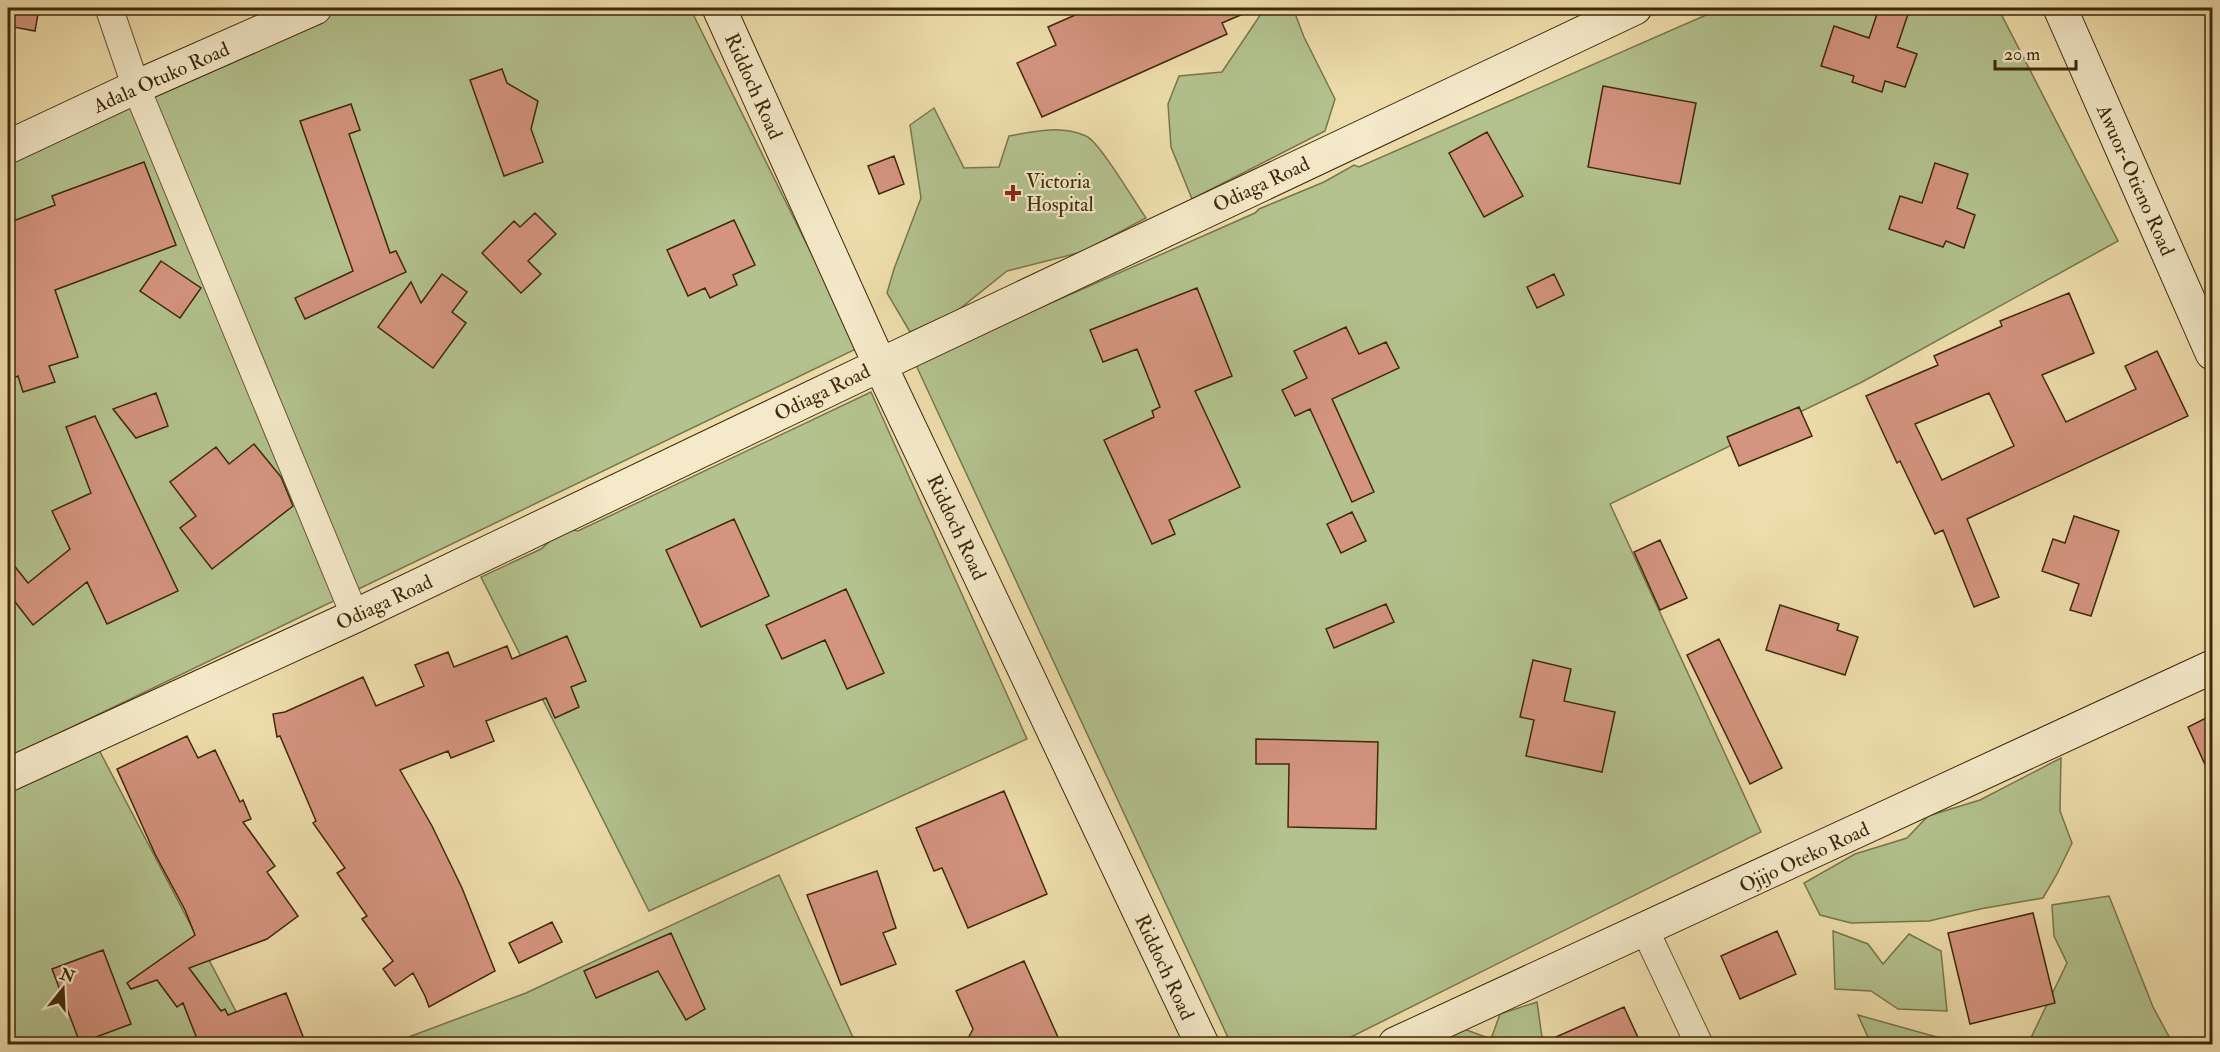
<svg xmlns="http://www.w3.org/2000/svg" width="2220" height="1052" font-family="'IM FELL Double Pica',serif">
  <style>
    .green { fill: #b3c28e; stroke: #79764c; stroke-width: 1.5 }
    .building { fill: #d49480; stroke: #3f290a; stroke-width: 1.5; fill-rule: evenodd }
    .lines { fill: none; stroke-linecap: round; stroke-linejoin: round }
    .street-casing { stroke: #6b5632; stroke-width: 29 }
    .secondary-casing { stroke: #3f290a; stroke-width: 35 }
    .street { stroke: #f4e9c9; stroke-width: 27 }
    .secondary { stroke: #f4e9c9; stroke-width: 33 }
    .poi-dot { fill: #8f2418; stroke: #f4e9c9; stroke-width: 2 }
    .labels { text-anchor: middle; stroke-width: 4.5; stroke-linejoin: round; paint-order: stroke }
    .street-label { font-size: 20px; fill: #3f290a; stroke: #f4e9c9 }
    .poi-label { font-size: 20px; fill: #3f290a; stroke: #f4e9c9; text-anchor: start }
  </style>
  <rect width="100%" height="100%" fill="#eeddac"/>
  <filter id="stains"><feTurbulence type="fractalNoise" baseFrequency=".00333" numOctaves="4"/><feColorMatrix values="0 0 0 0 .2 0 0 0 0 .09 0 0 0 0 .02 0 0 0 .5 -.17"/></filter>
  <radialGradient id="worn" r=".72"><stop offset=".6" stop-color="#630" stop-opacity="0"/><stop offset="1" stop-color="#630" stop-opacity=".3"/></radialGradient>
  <path class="green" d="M 334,8 L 690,8 L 858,348 L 8,758 L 8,149 Z
    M 1265,8 L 1293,8 L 1304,37 L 1335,99 L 1325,131 L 1192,199 L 1171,147 L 1168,104 L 1179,76 L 1222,72 Z
    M 1722,8 L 1998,8 L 2118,241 L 1862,382 L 1610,504 L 1761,832 L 1337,1044 L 1231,1044 L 915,363 L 1255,213 L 1259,209 L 1324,182 L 1354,165 L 1359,167 Z
    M 934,108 L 964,168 L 999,167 L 1009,136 C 1035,131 1061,125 1086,136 C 1099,141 1136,204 1146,218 L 1082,252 L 1007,271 L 957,311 L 910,332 L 887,293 L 894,269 L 921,198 L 910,125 Z
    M 871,392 L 1027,739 L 649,911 L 481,577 L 541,549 L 565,528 L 578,531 Z
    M 99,750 L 253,1044 L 8,1044 L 8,792 Z
    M 2061,758 L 2060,811 L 2072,843 L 2057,874 L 2043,898 L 1980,909 L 1929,921 L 1851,923 L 1820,915 L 1804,883 L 1855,854 L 1907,838 L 1928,816 L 1980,800 Z
    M 779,875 L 856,1044 L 390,1044 L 526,993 Z
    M 2109,896 L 2153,1007 L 2173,1044 L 2028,1044 L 2067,963 L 2054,936 L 2052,905 Z
    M 1833,931 L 1868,944 L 1883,964 L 1909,934 L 1941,951 L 1947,1011 L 1898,1009 L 1871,991 L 1835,989 Z
    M 1537,1002 L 1543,1044 L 1428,1044 L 1464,1029 L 1491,1039 L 1500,1014 Z
    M 1858,1015 L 1951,1041 L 1977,1044 L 1871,1044 Z"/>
  <path class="building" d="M 8,8 L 39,8 L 35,31 L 8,26 Z
    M 1091,8 L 1257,8 L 1222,23 L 1227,34 L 1042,117 L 1017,63 L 1056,45 L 1048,27 Z
    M 1879,8 L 1910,8 L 1897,47 L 1917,54 L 1905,87 L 1885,81 L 1882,92 L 1852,82 L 1854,76 L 1821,66 L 1834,26 L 1869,38 Z
    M 502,69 L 507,83 L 538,101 L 531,129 L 543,162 L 504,176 L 470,80 Z
    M 1603,86 L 1696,103 L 1680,184 L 1588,167 Z
    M 351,104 L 360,130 L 349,134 L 390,253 L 396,251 L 406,272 L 305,319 L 295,298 L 353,271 L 300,121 Z
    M 1487,132 L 1523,196 L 1484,217 L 1449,153 Z
    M 894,156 L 904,184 L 879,194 L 868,166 Z
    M 144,162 L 176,245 L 55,290 L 78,357 L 49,366 L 55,382 L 23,392 L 18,376 L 14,378 L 8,357 L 8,223 L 55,205 L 52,196 Z
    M 1935,163 L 1968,174 L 1957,208 L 1975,215 L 1964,248 L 1946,241 L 1943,247 L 1889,229 L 1900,196 L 1922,203 Z
    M 535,213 L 556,234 L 528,261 L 541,274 L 521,293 L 482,253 L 514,221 L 520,227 Z
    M 734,220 L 755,265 L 733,275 L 737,285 L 710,298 L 705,288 L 688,296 L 667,250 Z
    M 161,261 L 201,288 L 180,318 L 140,291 Z
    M 442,274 L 467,292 L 452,312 L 466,323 L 433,368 L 378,327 L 411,282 L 421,303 Z
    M 1554,274 L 1564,295 L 1537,308 L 1527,287 Z
    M 1197,288 L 1232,376 L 1195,391 L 1240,487 L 1169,520 L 1175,534 L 1152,544 L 1104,440 L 1154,417 L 1152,411 L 1160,407 L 1137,349 L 1103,362 L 1090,330 Z
    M 2069,293 L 2094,353 L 2042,375 L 2066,422 L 2136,389 L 2125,366 L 2157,351 L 2188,416 L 1967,519 L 1999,597 L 1974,607 L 1943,530 L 1935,534 L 1900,461 L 1897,463 L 1866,396 L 1938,365 L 1934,356 L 2002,326 L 2000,321 ZM 1989,393 L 2014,446 L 1942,480 L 1915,424 Z
    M 1346,327 L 1359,354 L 1386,342 L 1399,368 L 1332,399 L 1374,492 L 1352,502 L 1310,409 L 1295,416 L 1282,390 L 1307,378 L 1294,351 Z
    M 156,393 L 168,426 L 136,438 L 113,409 Z
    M 1799,407 L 1812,436 L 1739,466 L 1727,437 Z
    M 95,416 L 178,591 L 107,624 L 87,582 L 33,625 L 8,593 L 8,558 L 28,583 L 70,549 L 52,511 L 91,493 L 66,427 Z
    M 254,444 L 281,477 L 293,506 L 212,569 L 180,528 L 196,516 L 170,482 L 216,447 L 229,464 Z
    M 1352,512 L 1366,541 L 1341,553 L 1327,524 Z
    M 2074,516 L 2119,531 L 2091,616 L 2070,610 L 2079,584 L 2042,571 L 2053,539 L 2065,543 Z
    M 734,519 L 769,596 L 701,627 L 666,550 Z
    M 1660,540 L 1687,598 L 1660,610 L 1634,552 Z
    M 846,589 L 884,673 L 847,689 L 825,640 L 782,659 L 766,625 Z
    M 1386,604 L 1394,622 L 1334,648 L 1326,629 Z
    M 1780,605 L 1839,624 L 1837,630 L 1858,637 L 1845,675 L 1766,650 Z
    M 567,636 L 586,681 L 571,687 L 579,707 L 555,718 L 546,698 L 486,721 L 494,741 L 451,758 L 448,751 L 400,770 L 432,826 L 462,888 L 495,971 L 429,1007 L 425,996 L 413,973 L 395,986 L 383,969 L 393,961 L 362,919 L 367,916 L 337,873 L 345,868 L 313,823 L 316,821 L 280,736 L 277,737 L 273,714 L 285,712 L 363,677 L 376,706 L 424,686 L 415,665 L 448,652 L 454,667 L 507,646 L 512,659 Z
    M 1719,639 L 1782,768 L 1750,784 L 1687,655 Z
    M 1533,660 L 1571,669 L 1564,701 L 1615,712 L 1602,772 L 1526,756 L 1534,720 L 1520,717 Z
    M 2212,715 L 2212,780 L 2188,727 Z
    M 187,736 L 198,758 L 215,750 L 240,802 L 243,800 L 251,819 L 243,822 L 275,866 L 267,872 L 298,916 L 267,939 L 189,968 L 221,1011 L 225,1009 L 228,1015 L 286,993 L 306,1044 L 199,1044 L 183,1003 L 177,1007 L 157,980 L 131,989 L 127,983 L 195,935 L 185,910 L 155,854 L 117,769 Z
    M 1256,739 L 1378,742 L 1376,829 L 1288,827 L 1289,764 L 1256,764 Z
    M 1004,791 L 1047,894 L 968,928 L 942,868 L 934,871 L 916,828 Z
    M 877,871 L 896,928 L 883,933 L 896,964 L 841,985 L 807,895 Z
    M 2033,913 L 2055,1003 L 1970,1024 L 1948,933 Z
    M 552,922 L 562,942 L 519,963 L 509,943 Z
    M 1777,931 L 1796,974 L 1740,999 L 1721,956 Z
    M 671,933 L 705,1009 L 686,1020 L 658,971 L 596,998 L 584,971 Z
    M 103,950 L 131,1024 L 80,1043 L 52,969 Z
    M 1024,961 L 1061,1044 L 965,1044 L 973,1029 L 956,991 Z
    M 1624,1007 L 1641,1044 L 1540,1044 Z"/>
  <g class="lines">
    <g class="street-casing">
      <path id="street" d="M 109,8 L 136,87 L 355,616
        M 1645,930 L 1699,1044"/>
    </g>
    <g class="secondary-casing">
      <path id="secondary" d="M 719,8 L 880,365 L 1202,1044
        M 2060,8 L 2212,353
        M 8,147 L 136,87 L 315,8
        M 8,775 L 355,616 L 880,365 L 1635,8
        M 1395,1044 L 2212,667"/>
    </g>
    <use href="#street" class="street"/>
    <use href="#secondary" class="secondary"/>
  </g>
  <path class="poi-dot" d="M1010 184h6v6h6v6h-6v6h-6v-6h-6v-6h6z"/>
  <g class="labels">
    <g class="street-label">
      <text transform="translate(161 77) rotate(-24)" y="7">Adala Otuko Road</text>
      <text transform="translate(754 86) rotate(66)" y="7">Riddoch Road</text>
      <text transform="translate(2136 180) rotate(66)" y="7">Awuor-Otieno Road</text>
      <text transform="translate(1261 184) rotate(-25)" y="7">Odiaga Road</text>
      <text transform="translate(822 392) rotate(-26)" y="7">Odiaga Road</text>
      <text transform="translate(957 527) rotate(65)" y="7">Riddoch Road</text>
      <text transform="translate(384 602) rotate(-25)" y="7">Odiaga Road</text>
      <text transform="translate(1804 857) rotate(-25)" y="7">Ojijo Oteko Road</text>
      <text transform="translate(1165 967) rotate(65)" y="7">Riddoch Road</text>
    </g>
    <g class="poi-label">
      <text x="1026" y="188">Victoria<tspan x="1026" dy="23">Hospital</tspan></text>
    </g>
  </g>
  <rect width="2220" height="1052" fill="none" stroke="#eeddac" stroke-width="30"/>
  <rect x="9" y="9" width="2202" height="1034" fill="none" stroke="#3f290a" stroke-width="3"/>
  <rect x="15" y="15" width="2190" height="1022" fill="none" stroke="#3f290a" stroke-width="1.5"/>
  <g transform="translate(63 989) rotate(18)" stroke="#f4e9c9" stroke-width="4.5" paint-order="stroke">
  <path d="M0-4.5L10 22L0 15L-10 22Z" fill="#3f290a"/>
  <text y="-9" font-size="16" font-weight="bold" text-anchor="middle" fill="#3f290a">N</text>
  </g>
  <path d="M1995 60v9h81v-9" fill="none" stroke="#3f290a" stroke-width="3"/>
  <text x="2004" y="60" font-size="18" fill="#3f290a" stroke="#f4e9c9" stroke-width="4.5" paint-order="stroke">20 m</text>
  <rect width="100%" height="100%" filter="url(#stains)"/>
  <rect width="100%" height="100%" fill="url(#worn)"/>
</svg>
